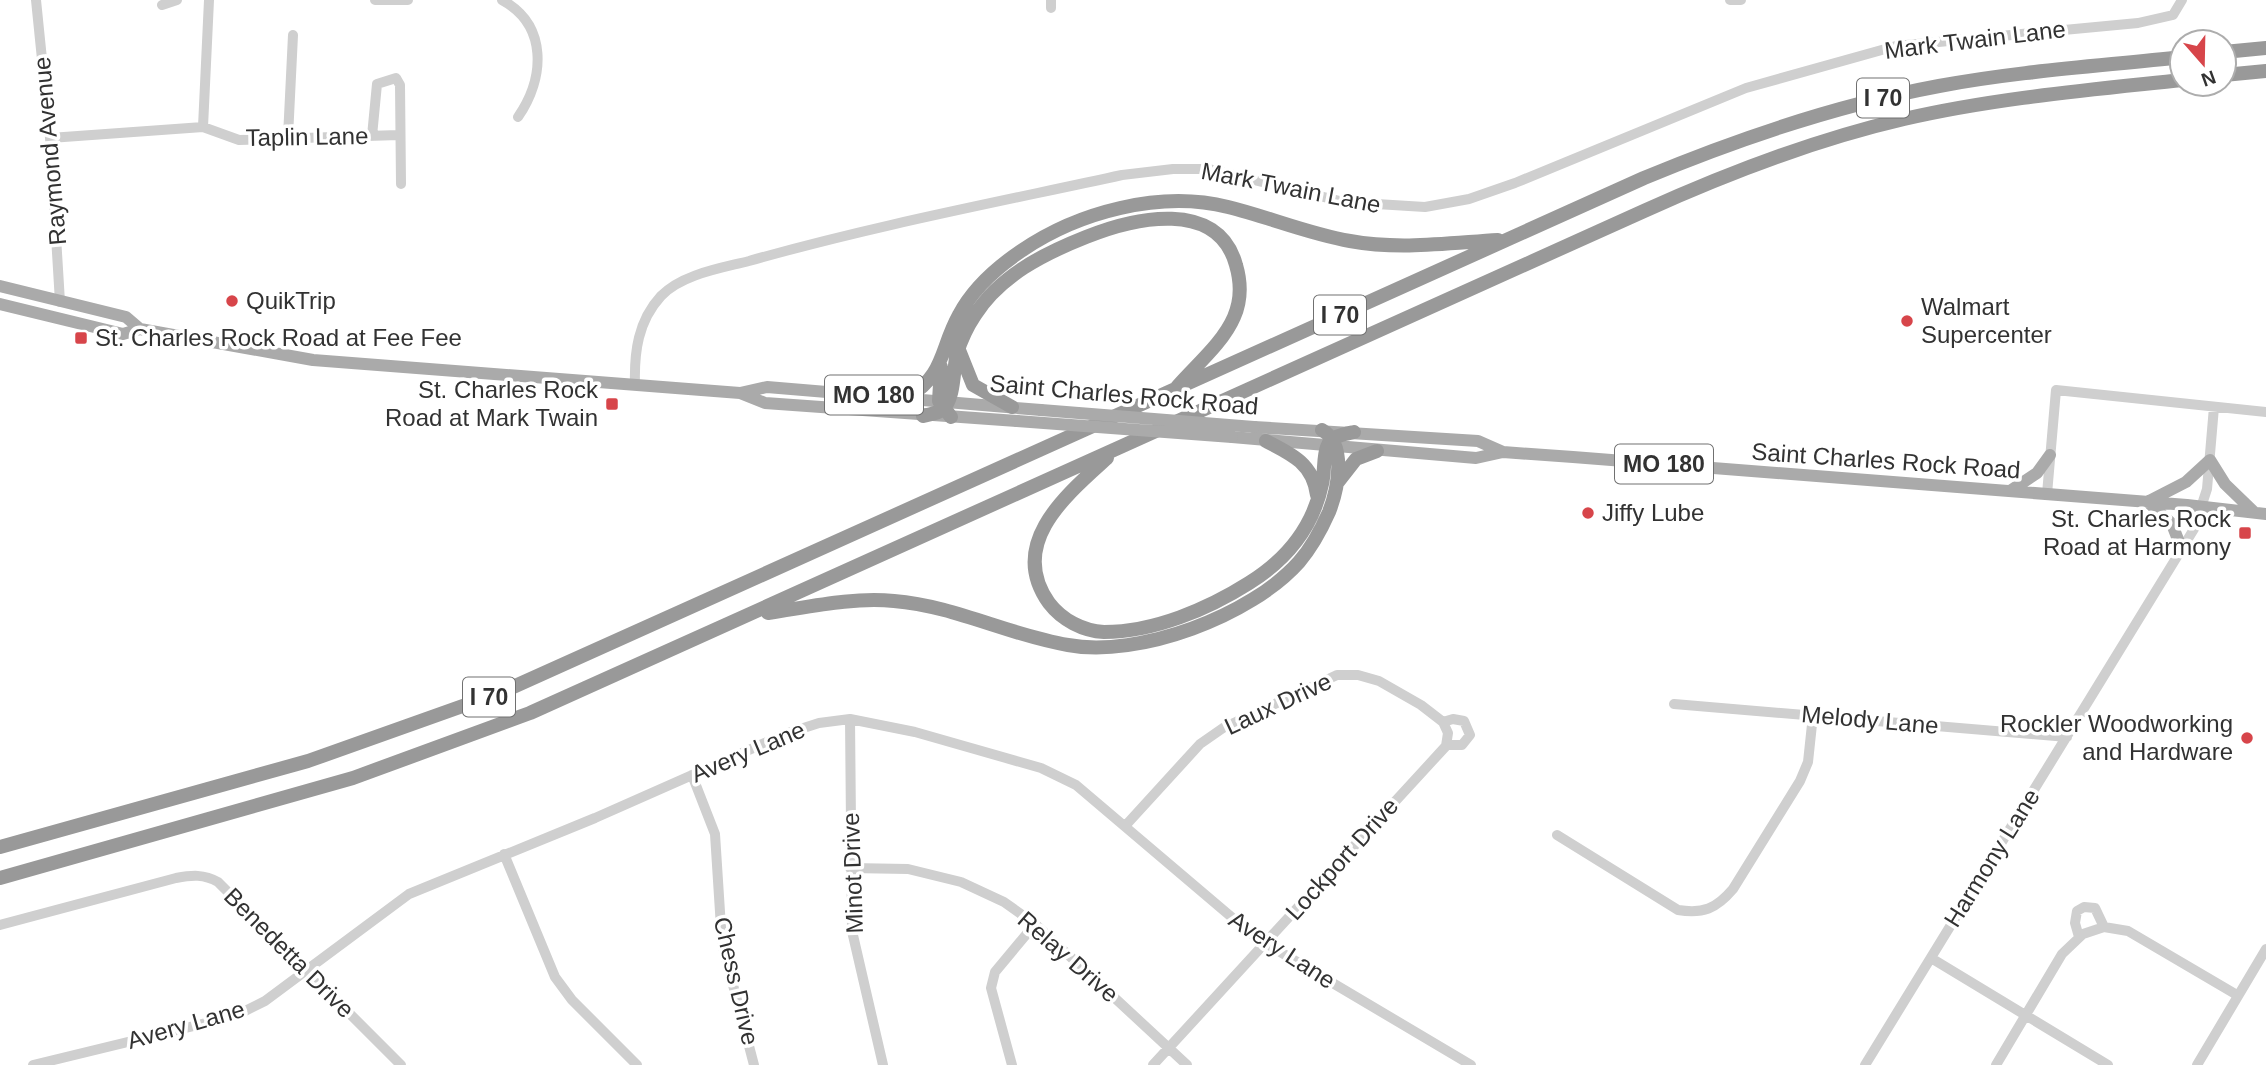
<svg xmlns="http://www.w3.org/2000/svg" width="2266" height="1065" font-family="Arial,sans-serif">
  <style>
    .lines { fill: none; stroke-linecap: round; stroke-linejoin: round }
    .minor { stroke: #cfcfcf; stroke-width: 10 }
    .major { stroke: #aaa; stroke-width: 12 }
    .highway { stroke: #999; stroke-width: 14 }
    .major-bridge { stroke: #aaa; stroke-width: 12 }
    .poi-dot { fill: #d7454a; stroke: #fff; stroke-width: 2.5 }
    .labels { text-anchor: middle; stroke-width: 7; stroke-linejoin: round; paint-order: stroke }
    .shield { fill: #fff; stroke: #707070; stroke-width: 2 }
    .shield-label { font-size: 23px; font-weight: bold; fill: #323232 }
    .street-label { font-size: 24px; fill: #323232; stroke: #fff }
    .poi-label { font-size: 24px; fill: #323232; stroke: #fff; text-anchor: start }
  </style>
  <rect width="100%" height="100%" fill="#fff"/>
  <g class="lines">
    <path class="minor" d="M 36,0 L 50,138 L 60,302
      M 375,0 L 408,0
      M 502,0 C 548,25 545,78 518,117
      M 1730,0 L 1741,0
      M 162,5 L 177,0
      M 1051,8 L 1051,0
      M 203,127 L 209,0
      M 372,136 L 377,84 L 396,78 L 400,85 L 401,184
      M 288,137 L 293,35
      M 50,138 L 203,127 L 239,140 L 399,135
      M 635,385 C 634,352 638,321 661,296 C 682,274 722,268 749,261 C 872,226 998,202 1122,175 L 1173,169 L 1209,169 L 1344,202 L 1425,207 L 1469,199 L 1515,183 L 1746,88 L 1896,46 L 2138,23 L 2173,15 L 2182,0
      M 2047,494 L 2056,390 L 2266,412
      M 1674,704 L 2067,737
      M 850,719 L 852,931 L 883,1065
      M 1443,722 L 1453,719 L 1464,721 L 1470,735 L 1462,745 L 1446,745
      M 692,775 L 715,834 L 722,943 L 754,1065
      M 1126,825 L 1200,744 L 1223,728 L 1337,675 L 1358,675 L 1379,681 L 1421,705 L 1443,722 L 1448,733 L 1446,746 L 1153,1065
      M 1557,835 L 1678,910 C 1703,914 1716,909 1733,889 L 1800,781 L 1808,762 L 1813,715
      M 504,854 L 555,977 L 572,1000 L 637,1065
      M 850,868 L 908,869 L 961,882 L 1004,902 L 1035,924 L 1187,1065
      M 0,925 L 176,878 C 192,875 204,874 218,882 L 401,1065
      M 2079,937 L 2075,923 L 2077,911 L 2084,907 L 2095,908 L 2104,927
      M 1931,958 L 2108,1065
      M 33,1065 L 235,1016 L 265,1001 L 409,894 L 595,818 L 785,734 L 819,723 L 850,719 L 915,732 L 1041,768 L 1076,785 L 1255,937 L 1471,1065
      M 1012,1065 L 991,988 L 995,972 L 1035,924
      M 1865,1065 L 2194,529 L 2207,489 L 2214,407
      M 1996,1065 L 2062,954 L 2083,934 L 2104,927 L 2128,931 L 2237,995
      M 2197,1065 L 2266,949"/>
    <path class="major" d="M 0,286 L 126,317 L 140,329
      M 0,304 L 123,334 L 140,329 L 313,360 L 740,393 L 767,387 L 1041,410
      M 740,393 L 765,403 L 1017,421
      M 1254,427 L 1478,441 L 1503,452
      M 1232,437 L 1476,458 L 1503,452 L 1573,457 L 2187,505 L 2266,514
      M 2010,491 L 2037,473 L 2050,455
      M 2149,501 L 2186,482 L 2210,460 L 2225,484 L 2254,512
      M 2148,502 L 2172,524 L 2182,550"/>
    <path class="highway" d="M 2224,52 L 2266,48
      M 2224,75 L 2266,71
      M 959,350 L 973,385 L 1012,407
      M 941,367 L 939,401 L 951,417
      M 908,397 C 945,375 940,349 959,315 C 973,288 996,268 1021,251 C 1078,212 1160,190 1228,207 C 1269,217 1309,234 1350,241 C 1399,250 1449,243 1498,240
      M 923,416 C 930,414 937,414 943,409 C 955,398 953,369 957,353 C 961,340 967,327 975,315 C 1000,276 1043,254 1086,237 C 1133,218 1218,198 1236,265 C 1241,282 1241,301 1234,317 C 1223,343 1195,366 1177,387
      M 1266,441 C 1292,454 1313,464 1317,495
      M 1107,458 C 1066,495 1007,544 1049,603 C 1062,620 1083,631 1104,632 C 1154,632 1208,609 1249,583 C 1286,560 1313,527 1322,484 C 1325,472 1323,457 1327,447 C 1331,436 1344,434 1354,432
      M 1338,482 L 1356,459 L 1377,451
      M 768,613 C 809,607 852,597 894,601 C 955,606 1008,635 1068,645 C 1139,658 1251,616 1299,562 C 1312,547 1321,530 1329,512 C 1338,489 1347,444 1322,430
      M 0,847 L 308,761 L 502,692 L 1644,178 C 1740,138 1837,105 1939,86 C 2019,71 2101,66 2182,57
      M 0,878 L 353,778 L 530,713 L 1644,211 C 1728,173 1813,140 1904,119 C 1995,98 2089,90 2182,80"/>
    <path class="major-bridge" d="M 1041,410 L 1254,427
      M 1017,421 L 1232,437"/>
  </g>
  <g class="poi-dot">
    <circle cx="232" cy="301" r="7"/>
    <circle cx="1907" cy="321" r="7"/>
    <rect x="74" y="331" width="14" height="14" rx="3.5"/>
    <rect x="605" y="397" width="14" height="14" rx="3.5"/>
    <circle cx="1588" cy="513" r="7"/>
    <rect x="2238" y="526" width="14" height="14" rx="3.5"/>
    <circle cx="2247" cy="738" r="7"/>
  </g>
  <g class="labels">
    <g class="shield">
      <rect x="1857" y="78.5" width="52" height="39" rx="5"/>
      <rect x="1314" y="295.5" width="52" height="39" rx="5"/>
      <rect x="825" y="375.5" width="98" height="39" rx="5"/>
      <rect x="1615" y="444.5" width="98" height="39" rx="5"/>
      <rect x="463" y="677.5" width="52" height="39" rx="5"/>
    </g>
    <g class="shield-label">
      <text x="1883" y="106">I 70</text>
      <text x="1340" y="323">I 70</text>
      <text x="874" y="403">MO 180</text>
      <text x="1664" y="472">MO 180</text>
      <text x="489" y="705">I 70</text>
    </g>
    <g class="street-label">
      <text transform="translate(1975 40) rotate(-7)" y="8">Mark Twain Lane</text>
      <text transform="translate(307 137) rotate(-1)" y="8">Taplin Lane</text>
      <text transform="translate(50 151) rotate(-95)" y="8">Raymond Avenue</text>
      <text transform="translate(1291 188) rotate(11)" y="8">Mark Twain Lane</text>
      <text transform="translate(1124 395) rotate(5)" y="8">Saint Charles Rock Road</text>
      <text transform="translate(1886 461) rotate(4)" y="8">Saint Charles Rock Road</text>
      <text transform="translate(1278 704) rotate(-25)" y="8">Laux Drive</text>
      <text transform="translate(1870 720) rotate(5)" y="8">Melody Lane</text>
      <text transform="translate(748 752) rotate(-23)" y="8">Avery Lane</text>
      <text transform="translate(1992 858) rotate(-58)" y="8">Harmony Lane</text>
      <text transform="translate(1342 859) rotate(-48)" y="8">Lockport Drive</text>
      <text transform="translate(853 873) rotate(-92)" y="8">Minot Drive</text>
      <text transform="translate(1282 950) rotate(33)" y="8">Avery Lane</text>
      <text transform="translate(289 953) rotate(45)" y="8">Benedetta Drive</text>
      <text transform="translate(1068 957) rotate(41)" y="8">Relay Drive</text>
      <text transform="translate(736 981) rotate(77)" y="8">Chess Drive</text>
      <text transform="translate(186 1025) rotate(-16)" y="8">Avery Lane</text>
    </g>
    <g class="poi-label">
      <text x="246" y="309">QuikTrip</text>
      <text x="1921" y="315">Walmart<tspan x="1921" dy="28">Supercenter</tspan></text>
      <text x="95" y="346">St. Charles Rock Road at Fee Fee</text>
      <text x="598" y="398" text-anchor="end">St. Charles Rock<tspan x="598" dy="28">Road at Mark Twain</tspan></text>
      <text x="1602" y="521">Jiffy Lube</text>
      <text x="2231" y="527" text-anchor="end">St. Charles Rock<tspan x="2231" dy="28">Road at Harmony</tspan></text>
      <text x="2233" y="732" text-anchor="end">Rockler Woodworking<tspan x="2233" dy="28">and Hardware</tspan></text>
    </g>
  </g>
  <g transform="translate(2203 63) rotate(160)"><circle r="33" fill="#ffffff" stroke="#adadad" stroke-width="2"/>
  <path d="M0-5L12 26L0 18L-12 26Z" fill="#d7454a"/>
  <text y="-10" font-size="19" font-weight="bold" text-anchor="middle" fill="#323232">N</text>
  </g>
</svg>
